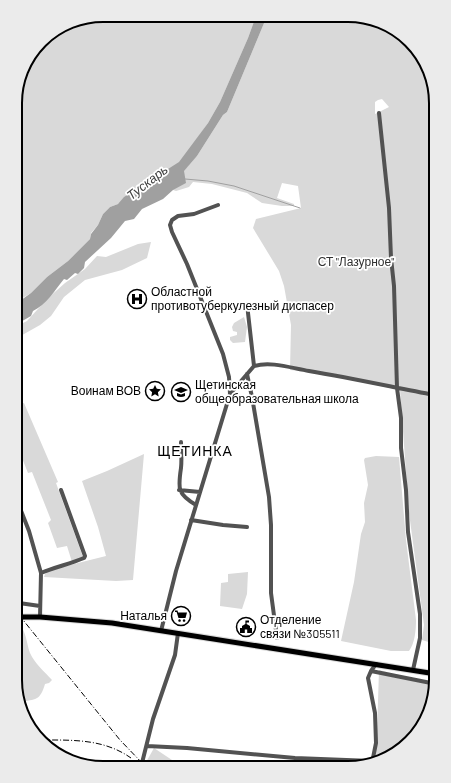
<svg xmlns="http://www.w3.org/2000/svg" width="451" height="783" font-family="Barlow,sans-serif">
  <style>
    .green { fill: #d9d9d9; fill-rule: evenodd }
    .water { fill: #a0a0a0 }
    .lines { fill: none; stroke-linecap: round; stroke-linejoin: round }
    .stream { stroke: #a0a0a0; stroke-width: 1 }
    .major-casing { stroke: #dbdbdb; stroke-width: 7 }
    .minor { stroke: #525252; stroke-width: 4 }
    .major { stroke: #000; stroke-width: 5 }
    .rail { stroke: #000; stroke-width: 1; stroke-dasharray: 6 2 1 2; stroke-linecap: butt }
    .labels { text-anchor: middle; stroke-width: 3.5; stroke-linejoin: round; paint-order: stroke }
    .park-label { font-size: 12px; fill: #303030; stroke: #fff }
    .poi-label { font-size: 12px; fill: #000; stroke: #fff; text-anchor: start }
    .water-label { font-size: 13px; font-style: italic; fill: #414141; stroke: #fff }
    .quarter-label { font-size: 14px; letter-spacing: 1px; fill: #000; stroke: #fff }
    .rim { fill: none; stroke: #000; stroke-width: 2 }
  </style>
  <rect width="100%" height="100%" fill="#fff"/>
  <path class="green" d="M 103,15 L 256,16 L 248,38 L 220,102 L 208,123 L 175,170 L 118,204 L 110,207 L 103,214 L 98,225 L 91,233 L 90,239 L 68,261 L 47,277 L 31,293 L 21,299 L 17,313 L 16,92 L 24,64 L 45,37 L 70,22 Z
    M 267,16 L 365,17 L 406,37 L 431,75 L 435,644 L 422,640 L 424,625 L 409,513 L 400,390 L 318,373 L 290,370 L 291,325 L 284,286 L 279,271 L 253,228 L 256,219 L 301,208 L 298,186 L 282,183 L 277,198 L 294,204 L 294,206 L 282,206 L 262,203 L 247,193 L 212,184 L 193,182 L 189,187 L 176,191 L 173,190 L 179,176 L 197,156 L 223,115 L 227,112 ZM 382,99 L 389,107 L 375,114 L 375,102 L 378,100 Z
    M 151,242 L 147,258 L 122,270 L 85,280 L 64,297 L 51,316 L 40,325 L 17,338 L 17,326 L 27,321 L 47,299 L 65,283 L 85,269 L 97,256 L 106,257 L 138,244 Z
    M 244,317 L 247,327 L 245,342 L 233,343 L 230,340 L 230,337 L 237,335 L 237,332 L 233,331 L 232,327 L 234,323 Z
    M 24,403 L 58,482 L 56,483 L 83,557 L 72,562 L 67,546 L 57,548 L 48,523 L 51,520 L 32,472 L 28,473 L 18,448 L 18,405 Z
    M 144,454 L 133,580 L 116,581 L 44,577 L 45,574 L 50,570 L 106,556 L 98,527 L 82,481 L 107,471 Z
    M 376,456 L 399,457 L 406,540 L 416,620 C 416,630 415,643 409,651 L 391,651 L 341,641 L 354,582 L 361,534 L 365,522 L 364,503 L 368,485 L 364,460 L 365,458 Z
    M 248,572 L 247,594 L 242,609 L 220,606 L 221,583 L 228,582 L 228,574 Z
    M 19,624 C 27,633 26,642 30,653 C 35,664 44,671 52,680 L 49,683 L 45,684 C 40,701 36,699 20,702 Z
    M 379,670 L 411,678 L 436,686 L 418,734 L 375,763 L 377,732 Z
    M 154,748 L 181,766 L 148,766 L 145,764 Z"/>
  <path class="water" d="M 256,16 L 267,16 L 227,112 L 223,115 L 197,156 L 184,171 L 186,183 L 173,190 L 163,199 L 142,209 L 134,219 L 125,221 L 111,238 L 85,262 L 84,268 L 78,274 L 75,273 L 67,280 L 64,279 C 55,290 46,305 33,311 L 31,316 L 17,324 L 17,303 L 31,293 L 47,277 L 68,261 L 90,239 L 91,234 L 98,225 L 103,214 L 110,207 L 118,204 L 124,197 L 179,162 L 208,123 L 220,102 L 248,38 Z"/>
  <g class="lines">
    <path class="stream" d="M 185,179 L 208,181 L 234,186 L 300,208"/>
    <g class="major-casing">
      <path id="major" d="M 19,617 L 40,617 L 112,623 L 436,674"/>
    </g>
    <path class="minor" d="M 379,113 L 389,208 L 391,258 L 394,286 L 397,388 L 401,418 L 401,448 L 406,490 L 408,532 L 420,614 L 420,638 L 413,670
      M 247,304 L 254,366
      M 247,374 L 252,397 L 269,497 L 271,525 L 271,593 L 277,638
      M 230,394 L 254,366 C 271,361 291,368 309,371 C 351,378 392,387 434,395
      M 181,442 C 181,450 182,459 181,468 C 178,488 177,494 196,505
      M 179,490 L 200,492
      M 18,503 L 29,531 L 41,573 L 40,617
      M 191,520 L 223,525 L 247,527
      M 41,573 C 55,567 70,564 84,558 L 85,556 L 61,490
      M 19,603 L 40,606
      M 161,631 L 176,571 L 230,394 L 229,377 L 223,354 L 187,264 L 172,232 L 170,225 L 172,220 L 178,216 L 194,214 L 218,205
      M 371,671 L 436,684
      M 147,746 L 187,748 L 295,758 L 372,761
      M 372,763 L 376,743 L 375,713 L 368,678 L 371,671 L 376,664
      M 141,767 L 153,719 L 175,655 L 178,633"/>
    <use href="#major" class="major"/>
    <path class="rail" d="M 19,615 L 120,740 L 145,766
      M 41,740 C 74,740 104,739 131,758"/>
  </g>
  <defs>
    <g id="hospital-ring" transform="scale(1)"><circle r="9.5" fill="#fff" stroke="#000" stroke-width="1.5"/><path d="M-5-5h3v3.5h4V-5h3V5h-3V1.5h-4V5h-3Z" fill="#000"/></g>
    <g id="sight-ring" transform="scale(1)"><circle r="9.5" fill="#fff" stroke="#000" stroke-width="1.5"/><path d="M0-6L1.8-2.2L6-1.7L2.9 1.2L3.7 5.4L0 3.3L-3.7 5.4L-2.9 1.2L-6-1.7L-1.8-2.2Z" fill="#000"/></g>
    <g id="school-ring" transform="scale(1)"><circle r="9.5" fill="#fff" stroke="#000" stroke-width="1.5"/><path d="M0-5L7-2L0 1L-7-2ZM-4 1L0 2.5L4 1V4Q0 6-4 4Z" fill="#000"/></g>
    <g id="supermarket-ring" transform="scale(1)"><circle r="9.5" fill="#fff" stroke="#000" stroke-width="1.5"/><path d="M-6-5.5h2.5l.6 2H6L4.5 2H-2.5L-4.4-4H-6ZM-1.5 3.2a1.3 1.3 0 1 0 .1 0ZM3 3.2a1.3 1.3 0 1 0 .1 0Z" fill="#000"/></g>
    <g id="civic-ring" transform="scale(1)"><circle r="9.5" fill="#fff" stroke="#000" stroke-width="1.5"/><path d="M-.6-6.5H3V-4.5H.6V-3L4-1V1h2V6H-6V1h2V-1L-.6-3ZM-1.2 2.5V6h2.4V2.5Z" fill="#000"/></g>
  </defs>
  <g fill-rule="evenodd">
    <use href="#hospital-ring" x="137" y="299"/>
    <use href="#sight-ring" x="155" y="391"/>
    <use href="#school-ring" x="181" y="392"/>
    <use href="#supermarket-ring" x="181" y="616"/>
    <use href="#civic-ring" x="246" y="627"/>
  </g>
  <g class="labels">
    <g class="park-label">
      <text x="356" y="266">СТ "Лазурное"</text>
    </g>
    <g class="poi-label">
      <text x="151" y="296">Областной<tspan x="151" dy="14">противотуберкулезный диспасер</tspan></text>
      <text x="195" y="389">Щетинская<tspan x="195" dy="14">общеобразовательная школа</tspan></text>
      <text x="141" y="395" text-anchor="end">Воинам ВОВ</text>
      <text x="167" y="620" text-anchor="end">Наталья</text>
      <text x="260" y="624">Отделение<tspan x="260" dy="14">связи №305511</tspan></text>
    </g>
    <g class="water-label">
      <text transform="translate(147 182) rotate(-38)" y="5">Тускарь</text>
    </g>
    <g class="quarter-label">
      <text x="195" y="456">ЩЕТИНКА</text>
    </g>
  </g>
  <path d="M0 0H451V783H0ZM103 22H348A81 81 0 0 1 429 103V680A81 81 0 0 1 348 761H103A81 81 0 0 1 22 680V103A81 81 0 0 1 103 22Z" fill="#ebebeb" fill-rule="evenodd"/>
  <path class="rim" d="M103 22H348A81 81 0 0 1 429 103V680A81 81 0 0 1 348 761H103A81 81 0 0 1 22 680V103A81 81 0 0 1 103 22Z"/>
</svg>
